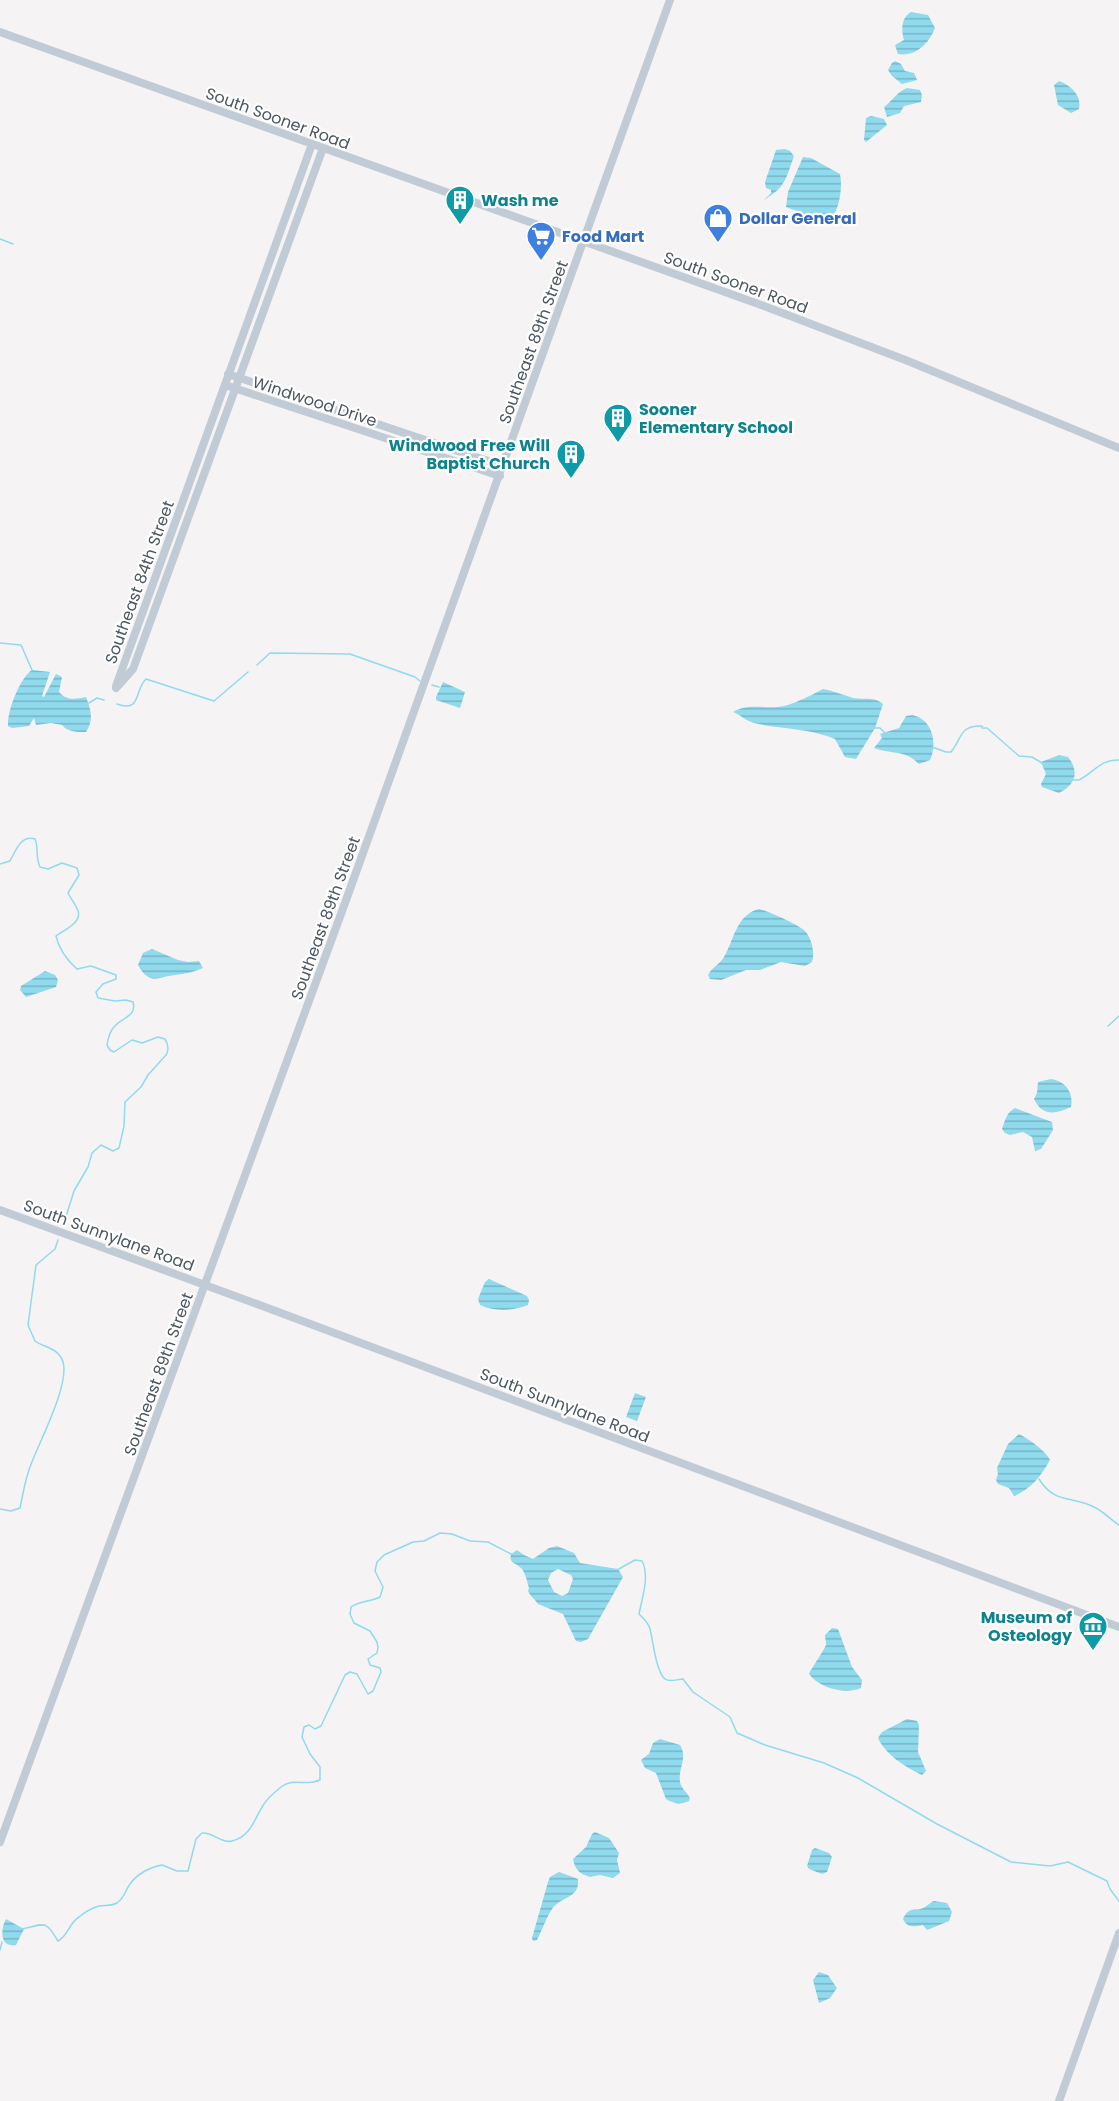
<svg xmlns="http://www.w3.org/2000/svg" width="1119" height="2101" font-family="Poppins,sans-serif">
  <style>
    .water { fill: url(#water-rules); fill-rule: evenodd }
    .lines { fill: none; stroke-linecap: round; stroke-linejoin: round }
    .stream { stroke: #90daee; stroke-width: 1.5 }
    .secondary { stroke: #c1cbd6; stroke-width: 8 }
    .labels { text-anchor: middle; stroke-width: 4.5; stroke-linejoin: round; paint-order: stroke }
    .street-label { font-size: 16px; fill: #4a5661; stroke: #fff }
    .culture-label { font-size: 16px; font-weight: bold; fill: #0d838f; stroke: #fff; text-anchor: start }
    .shop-label { font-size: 16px; font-weight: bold; fill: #366cbe; stroke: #fff; text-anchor: start }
  </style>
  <defs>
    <pattern id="water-rules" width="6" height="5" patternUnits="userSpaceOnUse" patternTransform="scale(1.5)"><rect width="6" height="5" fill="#90daee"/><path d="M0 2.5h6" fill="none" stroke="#78b4c4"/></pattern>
  </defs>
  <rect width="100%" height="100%" fill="#f5f3f3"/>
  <path class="water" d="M 911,12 L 928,15 L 935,28 C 929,43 916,57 898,54 L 895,45 L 904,40 C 901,30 901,18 911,12 Z
    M 895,61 L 901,64 L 905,71 L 914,73 L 917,80 L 902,84 L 892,76 L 888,70 L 892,63 Z
    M 1059,81 C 1071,85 1082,96 1079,109 L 1071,113 L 1058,105 L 1054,85 Z
    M 907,88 L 920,90 L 922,95 L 921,102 L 904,106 L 900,113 L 887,117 L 884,107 C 892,101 897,92 907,88 Z
    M 871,116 L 884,119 L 887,125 L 866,142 L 864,140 L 866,118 Z
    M 785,149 L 790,151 L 794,156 C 786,178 786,187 764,200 L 771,193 L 771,190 L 766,188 L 765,182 L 775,153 L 776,150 Z
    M 803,157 L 811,158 L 840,174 C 843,189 839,212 828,223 L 786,207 L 788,192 Z
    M 32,670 L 50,672 L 42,696 L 44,697 L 56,674 L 62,677 L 59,692 C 67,701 75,699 86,697 C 91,710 94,720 86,732 C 78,732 67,732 62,725 L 51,723 L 36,725 L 34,718 L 29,726 L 12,728 L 8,726 C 7,711 20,678 32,670 Z
    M 443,682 L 465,692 L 460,708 L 436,700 L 436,697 Z
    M 823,689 C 834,691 843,695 853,698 C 864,700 874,696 883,704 L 875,728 L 856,759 L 845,757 L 835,739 L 830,737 C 805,728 779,729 754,723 C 746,721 741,715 733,712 C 749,702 766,710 784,706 C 794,704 814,694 823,689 Z
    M 912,715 C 932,719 938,742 930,760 L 919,764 C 904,749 893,755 874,748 L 882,738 L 880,734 L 899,728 L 906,716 Z
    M 1059,755 L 1068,757 C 1080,772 1075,785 1059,793 L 1042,787 L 1041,784 L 1046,774 L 1041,762 Z
    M 759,909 C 766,910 801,926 805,931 C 812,939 815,953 812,962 L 805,966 L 781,962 L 760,970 L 746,970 L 721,980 L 710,979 L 708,975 C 712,967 720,964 724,957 C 734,940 736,915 759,909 Z
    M 152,949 L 178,960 L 188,962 L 199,961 L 203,968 C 193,972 185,974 175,975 C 157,977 150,986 138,965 L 143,953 Z
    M 45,971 L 55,975 L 58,980 L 56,987 L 26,997 L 20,990 L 21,986 Z
    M 1051,1079 C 1065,1081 1074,1092 1071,1107 C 1055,1114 1043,1117 1034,1099 L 1037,1093 L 1038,1082 Z
    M 1015,1108 L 1052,1122 L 1053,1130 L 1041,1149 L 1035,1151 L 1032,1137 L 1023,1132 L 1010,1135 L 1005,1133 L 1002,1129 C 1005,1120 1007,1112 1015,1108 Z
    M 489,1279 L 527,1296 L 529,1300 L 528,1305 C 513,1311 495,1312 480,1305 L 478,1299 L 485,1282 Z
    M 635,1393 L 646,1397 L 637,1421 L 626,1417 Z
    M 1019,1434 C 1029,1439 1046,1451 1050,1460 C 1041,1476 1031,1489 1014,1496 L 1009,1488 L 998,1484 L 996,1480 L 998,1474 L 997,1468 L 1008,1444 Z
    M 557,1546 L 574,1553 L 580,1563 L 618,1569 L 623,1577 L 588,1639 L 581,1642 L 576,1641 L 563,1614 L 538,1604 C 534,1598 530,1596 528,1591 L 529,1588 C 527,1582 526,1573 521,1568 C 515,1562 509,1564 511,1554 L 517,1550 L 524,1555 L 533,1559 L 549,1548 ZM 558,1569 L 571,1575 L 573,1579 L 568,1593 L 562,1596 L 554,1592 L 548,1580 L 551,1573 Z
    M 832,1628 L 838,1629 L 852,1667 L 862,1680 L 861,1688 C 846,1695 819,1688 809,1674 C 812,1667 826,1648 826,1644 C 826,1641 825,1638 825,1635 Z
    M 907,1719 L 917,1721 L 919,1725 L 918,1752 L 926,1771 L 922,1775 C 905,1767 886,1755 878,1738 L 882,1732 Z
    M 660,1739 L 680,1745 C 688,1758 678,1768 680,1782 C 682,1790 687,1792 690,1798 L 689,1801 C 680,1805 675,1804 666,1799 L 656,1773 L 645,1768 L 641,1760 L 649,1754 L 653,1743 Z
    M 595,1832 L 609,1838 L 619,1853 L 617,1860 L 620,1873 L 613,1878 L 600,1875 L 590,1877 C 580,1874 575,1870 573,1859 L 586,1847 L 592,1834 Z
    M 815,1848 L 829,1853 L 832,1857 L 827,1872 L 822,1874 L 809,1869 L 807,1866 L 812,1850 Z
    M 559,1872 L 578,1879 C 580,1899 561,1896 552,1909 C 546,1918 542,1930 537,1940 L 533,1941 L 532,1938 L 548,1882 L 550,1877 Z
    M 934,1901 L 947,1903 L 952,1912 L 949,1921 L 927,1930 L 923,1925 C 914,1927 907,1928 903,1919 C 910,1904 916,1913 925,1907 C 928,1905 931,1902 934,1901 Z
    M 6,1919 L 24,1929 L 16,1945 C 0,1948 0,1930 6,1919 Z
    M 819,1972 L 828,1975 L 837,1988 L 830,1998 L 819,2003 L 813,1980 Z"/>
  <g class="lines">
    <path class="stream" d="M 0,239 L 13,244
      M 0,643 L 21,645 L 32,670
      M 257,665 L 270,653 L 350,654 L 415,677 L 420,681
      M 432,685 L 439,687
      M 89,703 L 97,698 L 104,700
      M 117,704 C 142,713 134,690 146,679 L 214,701 L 248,672
      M 874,728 L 880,728 L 885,733
      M 932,747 L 946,752 L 951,752 C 962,739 959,725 982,726 L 982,728 L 987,728 L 1019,756 L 1032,757 L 1042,763
      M 1073,780 L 1079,780 C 1093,773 1101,759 1119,760
      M 0,864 L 10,861 C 16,850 21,835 35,839 C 39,848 35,856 40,867 L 48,869 L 62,863 L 77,868 L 79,875 L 68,893 C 71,899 76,905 78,911 C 82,923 64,930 56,936 C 59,950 67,960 77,969 L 91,966 L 116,975 L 116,979 L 103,984 L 96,992 L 98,998 L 115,1001 L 126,1000 L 133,1002 C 137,1017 122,1017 114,1027 C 110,1031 108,1039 107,1045 L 110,1050 L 114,1052 L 132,1040 L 142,1043 L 158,1037 L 165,1039 C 168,1044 169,1050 166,1055 L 148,1075 L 141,1087 L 125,1102 L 124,1126 L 119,1148 L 113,1151 L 101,1145 L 92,1153 L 88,1167 L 74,1191 L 63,1226
      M 1108,1026 L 1119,1016
      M 1039,1479 C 1055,1505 1073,1495 1096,1508 C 1105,1513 1111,1520 1119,1525
      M 0,1509 L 11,1511 L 20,1508 C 23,1494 25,1480 30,1467 C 38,1444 70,1385 63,1362 C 59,1348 45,1348 35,1341 L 28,1325 L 36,1265 L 55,1249 L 58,1240
      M 617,1570 L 635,1560 L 642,1561 C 650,1576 642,1598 639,1614 C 643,1618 649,1623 650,1629 C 653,1640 656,1672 665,1679 C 670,1683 677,1679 683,1679 L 693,1692 L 730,1717 L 737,1733 L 765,1745 L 824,1763 L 858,1778 L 937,1824 L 1011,1862 L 1050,1866 L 1068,1862 L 1107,1881 L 1110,1889 L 1119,1901
      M 22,1929 C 45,1924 45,1919 58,1941 C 68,1936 69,1923 79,1917 C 85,1912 92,1908 99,1906 C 106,1905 112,1906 117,1903 C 125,1897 125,1891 130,1884 C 137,1874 150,1867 162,1865 L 177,1871 L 188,1871 L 196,1839 L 202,1833 C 213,1832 222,1844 232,1841 C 251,1837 255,1817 264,1804 C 268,1798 276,1791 281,1787 C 295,1777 304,1787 320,1780 L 320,1767 L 310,1754 L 302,1737 L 304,1727 L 309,1725 L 315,1729 L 321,1726 L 345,1675 L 350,1672 L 357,1674 L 368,1694 L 373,1691 L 381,1672 L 380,1668 L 370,1665 L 368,1659 L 377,1653 L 378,1647 L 377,1642 L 370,1631 L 354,1623 L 350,1614 L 351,1607 C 359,1601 370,1602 380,1597 L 383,1587 L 375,1571 L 377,1562 L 384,1555 L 413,1542 L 424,1541 L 440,1533 L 452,1534 L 470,1541 L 488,1542 L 511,1554
      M 0,1950 L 2,1942"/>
    <path class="secondary" d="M 0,32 L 764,306 L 908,361 L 1119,448
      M 228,374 L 503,466
      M 225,385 L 500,476
      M 116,686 L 312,144
      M 116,688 L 133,669 L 323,148
      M 0,1210 L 257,1304 L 1119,1627
      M 0,1842 L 345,903 L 670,0
      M 1059,2101 L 1119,1933"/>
  </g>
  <defs>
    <g id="building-pin" transform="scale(1.5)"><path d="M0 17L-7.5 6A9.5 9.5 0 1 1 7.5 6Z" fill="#0f9aa8" stroke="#fff"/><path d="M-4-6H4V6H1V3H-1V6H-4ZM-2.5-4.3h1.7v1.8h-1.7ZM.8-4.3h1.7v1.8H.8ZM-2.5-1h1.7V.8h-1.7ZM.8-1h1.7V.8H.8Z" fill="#fff"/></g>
    <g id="shop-pin" transform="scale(1.5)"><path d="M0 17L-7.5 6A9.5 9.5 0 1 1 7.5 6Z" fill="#3f7fe0" stroke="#fff"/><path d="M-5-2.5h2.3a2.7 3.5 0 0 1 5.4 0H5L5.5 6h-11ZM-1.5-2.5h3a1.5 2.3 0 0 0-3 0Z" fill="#fff"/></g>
    <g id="supermarket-pin" transform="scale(1.5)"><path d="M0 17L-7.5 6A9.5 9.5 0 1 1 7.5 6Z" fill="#3f7fe0" stroke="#fff"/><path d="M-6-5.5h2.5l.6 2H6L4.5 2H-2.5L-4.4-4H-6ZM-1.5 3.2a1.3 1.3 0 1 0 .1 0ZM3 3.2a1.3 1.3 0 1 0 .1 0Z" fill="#fff"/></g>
    <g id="museum-pin" transform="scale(1.5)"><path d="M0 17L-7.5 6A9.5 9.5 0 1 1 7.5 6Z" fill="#0f9aa8" stroke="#fff"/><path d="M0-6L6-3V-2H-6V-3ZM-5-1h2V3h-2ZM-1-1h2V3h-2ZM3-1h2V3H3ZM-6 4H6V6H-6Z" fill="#fff"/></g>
  </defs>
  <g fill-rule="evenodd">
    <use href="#building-pin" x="460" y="200"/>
    <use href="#shop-pin" x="718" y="218"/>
    <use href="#supermarket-pin" x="541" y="236"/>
    <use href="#building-pin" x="618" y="418"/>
    <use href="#building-pin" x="571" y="454"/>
    <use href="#museum-pin" x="1093" y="1626"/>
  </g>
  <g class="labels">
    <g class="street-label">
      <text transform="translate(278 118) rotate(20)" y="6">South Sooner Road</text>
      <text transform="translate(736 282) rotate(20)" y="6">South Sooner Road</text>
      <text transform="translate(533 342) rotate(-70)" y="6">Southeast 89th Street</text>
      <text transform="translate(315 401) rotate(18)" y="6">Windwood Drive</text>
      <text transform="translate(139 582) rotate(-70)" y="6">Southeast 84th Street</text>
      <text transform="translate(325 918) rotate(-70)" y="6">Southeast 89th Street</text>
      <text transform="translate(109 1235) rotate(20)" y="6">South Sunnylane Road</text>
      <text transform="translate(158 1374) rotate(-70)" y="6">Southeast 89th Street</text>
      <text transform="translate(565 1405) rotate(21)" y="6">South Sunnylane Road</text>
    </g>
    <g class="culture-label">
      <text x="481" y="206">Wash me</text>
      <text x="639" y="415">Sooner<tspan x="639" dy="18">Elementary School</tspan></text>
      <text x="550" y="451" text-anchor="end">Windwood Free Will<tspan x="550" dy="18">Baptist Church</tspan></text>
      <text x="1072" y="1623" text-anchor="end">Museum of<tspan x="1072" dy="18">Osteology</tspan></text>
    </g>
    <g class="shop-label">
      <text x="739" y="224">Dollar General</text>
      <text x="562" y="242">Food Mart</text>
    </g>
  </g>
</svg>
